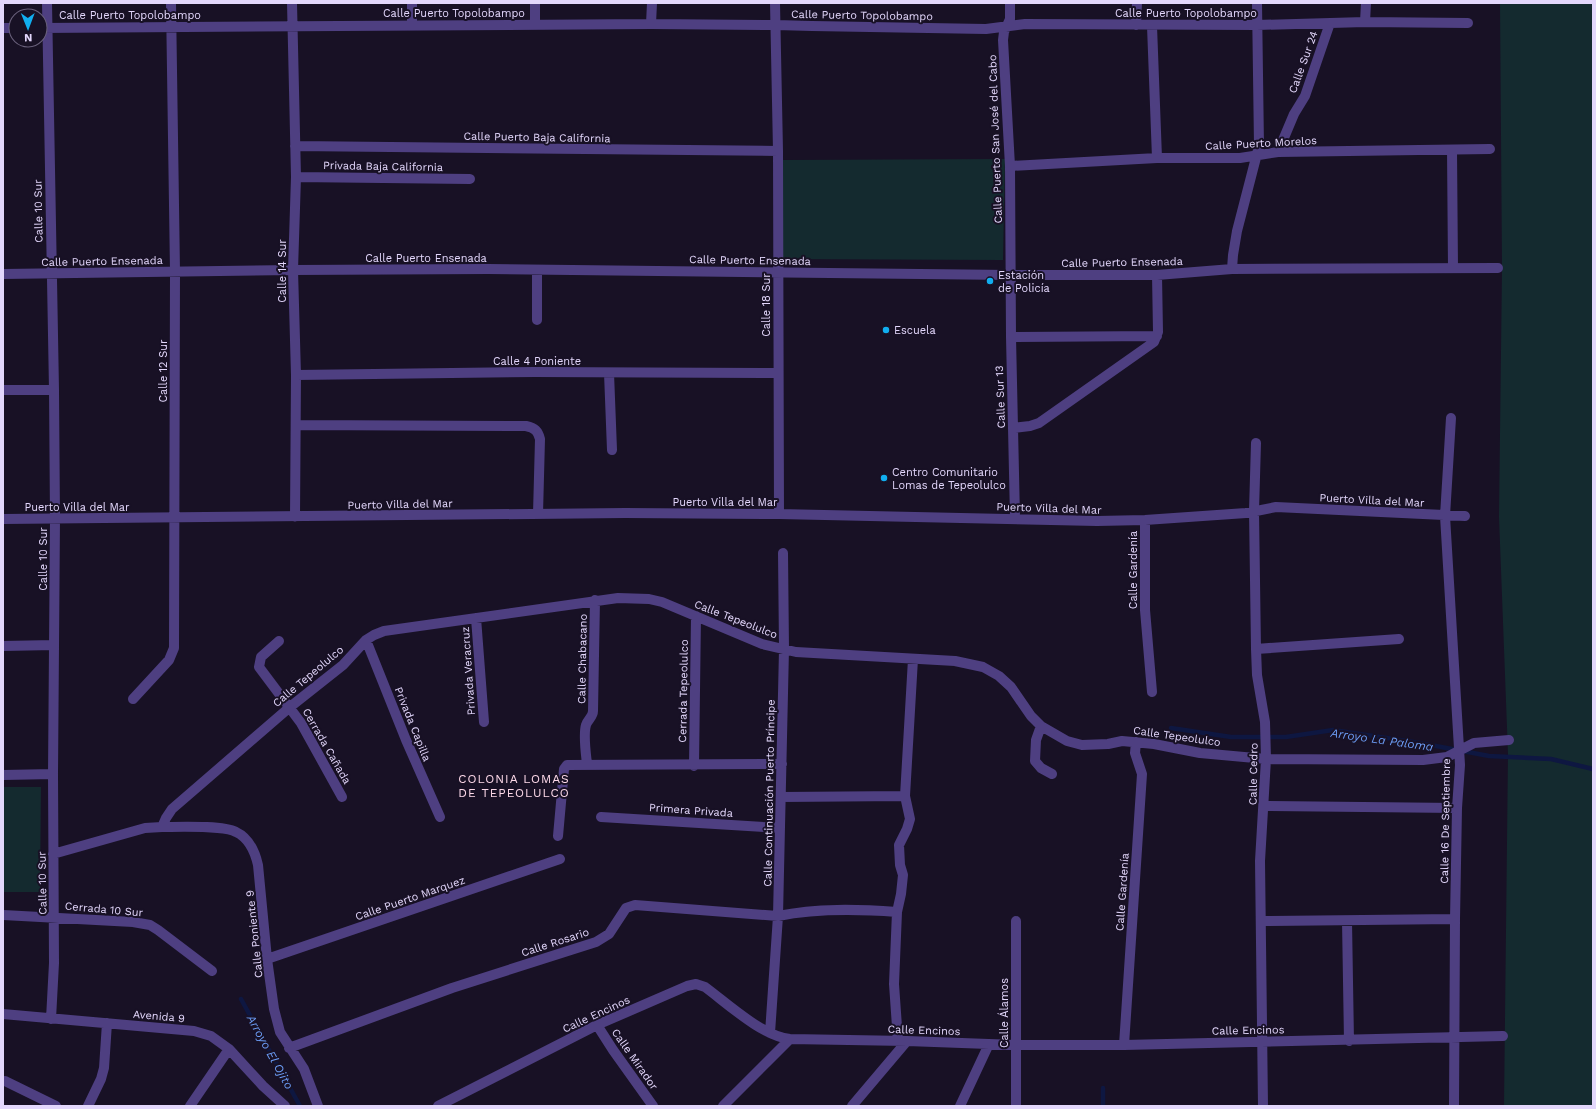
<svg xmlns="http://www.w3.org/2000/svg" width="1596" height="1109" font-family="'Work Sans',sans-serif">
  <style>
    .green { fill: #142a2f }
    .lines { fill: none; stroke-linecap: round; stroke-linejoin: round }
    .stream { stroke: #0e1741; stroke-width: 4.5 }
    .minor { stroke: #4e3f81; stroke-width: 10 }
    .poi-dot { fill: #11aeef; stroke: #181125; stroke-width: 1.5 }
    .labels { text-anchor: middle; stroke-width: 4; stroke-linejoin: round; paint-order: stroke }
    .street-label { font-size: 11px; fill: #e3d7fc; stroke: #181125 }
    .poi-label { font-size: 11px; fill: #e3d7fc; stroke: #181125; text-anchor: start }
    .water-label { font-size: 12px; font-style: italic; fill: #6c9cf5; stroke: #181125 }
    .neighbourhood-label { font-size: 12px; letter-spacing: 1px; fill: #fdd9e9; stroke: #181125 }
  </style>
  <rect width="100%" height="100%" fill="#181125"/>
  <path class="green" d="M 1500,3 L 1593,3 L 1593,1106 L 1504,1106 L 1508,754 L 1499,517 L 1502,268 Z
    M 1005,159 L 1003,260 L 780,259 L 783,160 Z
    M 3,787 L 41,787 L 40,892 L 3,892 Z"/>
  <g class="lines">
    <path class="stream" d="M 1171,728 L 1231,737 L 1286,737 L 1333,730 L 1420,743 L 1489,756 L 1551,759 L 1593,769
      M 241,999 L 300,1106
      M 1103,1088 L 1103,1106"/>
    <path class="minor" d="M 47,3 L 54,390 L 55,519 L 53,774 L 54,963 L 51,1019
      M 292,3 L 296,177 L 293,270 L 296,375 L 295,517
      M 412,3 L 412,25
      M 535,3 L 535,25
      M 775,3 L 778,151 L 779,514
      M 1010,3 L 1010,19 L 1004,32 L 1003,40 L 1010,166 L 1011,337 L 1015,518
      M 1365,22 L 1366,3
      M 651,24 L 652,3
      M 1136,25 L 1137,3
      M 1152,26 L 1157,158
      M 3,28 L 16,28
      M 40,28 L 651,24 L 776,25 L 812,26 L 986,29 L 1025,24 L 1257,25 L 1365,22 L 1468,23
      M 295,146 L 778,151
      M 1452,150 L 1453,268
      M 1278,152 L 1294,114 L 1305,96 L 1330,23
      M 1010,166 L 1157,158 L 1240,158 L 1278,152 L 1490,149
      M 296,177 L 470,179
      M 1232,269 L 1233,255 L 1237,231 L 1259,146 L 1257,3
      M 3,274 L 293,270 L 488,269 L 1011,275 L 1157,275 L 1232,269 L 1498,268
      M 537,320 L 537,270
      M 1011,337 L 1157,336
      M 609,373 L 612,450
      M 296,375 L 535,372 L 778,373
      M 3,390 L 54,390
      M 1451,418 L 1445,516 L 1460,765 L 1457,808 L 1455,919 L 1454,1106
      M 296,425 L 526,426 C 535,428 538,431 540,439 L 538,514
      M 1013,428 L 1030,426 L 1039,423 L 1154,342 L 1158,332 L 1157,275
      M 1256,443 L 1254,511 L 1256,649 L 1257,675 L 1265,722 L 1266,759 L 1260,861 L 1263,1106
      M 3,519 L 625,513 L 779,514 L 1097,521 L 1145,520 L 1246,513 L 1276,507 L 1465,516
      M 1145,520 L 1145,610 L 1152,692
      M 476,618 L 484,722
      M 366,640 L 406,740 L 440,817
      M 279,641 L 261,657 L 259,667 L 301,723 L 342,797
      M 3,646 L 54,645
      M 1256,649 L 1399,639
      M 133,699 L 169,660 L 174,648 L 175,272 L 171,3
      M 1041,726 L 1036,740 L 1035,761 L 1041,768 L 1052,774
      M 587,764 C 586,754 583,735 586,725 C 588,719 593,717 593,711 L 595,600
      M 694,766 L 696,616
      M 3,775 L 53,774
      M 781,797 L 905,796
      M 1264,806 L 1457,808
      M 601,817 L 780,828
      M 162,827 C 178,827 223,825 236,832 C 249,838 255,852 258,865 L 267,959 L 274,1009 L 280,1032 L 304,1069 L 318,1106
      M 558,836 L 564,769 L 567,765 L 782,764
      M 53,854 L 145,828 L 162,827 L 166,818 L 172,809 L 290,707 L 343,665 L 366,640 L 374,635 L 384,631 L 618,598 L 649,599 L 662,602 L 762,644 L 796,652 L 955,661 L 983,667 L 999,676 L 1011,687 L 1031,716 L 1041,726 L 1067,741 L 1082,745 L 1108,744 L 1122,741 L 1154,744 L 1200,753 L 1266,759 L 1423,760 L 1447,757 L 1474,743 L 1509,740
      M 3,915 L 133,922 L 150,925 L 158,930 L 212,971
      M 1261,921 L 1455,919
      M 1347,921 L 1349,1041
      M 267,959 L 560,859
      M 3,1014 L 194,1031 L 211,1036 L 229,1049 L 263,1086 L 285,1106
      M 597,1025 L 613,1050 L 653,1106
      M 770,1033 L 778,916 L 784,649 L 783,553
      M 898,1041 L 894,984 L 897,912 L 901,894 L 903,875 L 900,865 L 899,845 L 907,829 L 910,819 L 905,796 L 913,659
      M 1124,1045 L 1142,774 L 1135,753 L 1136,742
      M 289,1048 L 452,988 L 596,942 L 609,934 L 626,908 L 635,905 L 778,916 C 817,908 857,909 897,912
      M 5,1081 L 56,1106
      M 88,1106 L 101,1079 L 104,1068 L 107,1023
      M 190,1106 L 229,1049
      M 438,1106 L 597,1025 L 687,986 L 696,984 L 705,987 C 728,1004 762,1036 790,1039 L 907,1041 L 1016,1045 L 1124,1045 L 1503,1036
      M 723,1106 L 790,1039
      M 852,1106 L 907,1041
      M 960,1106 L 989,1044
      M 1016,1106 L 1016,921"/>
  </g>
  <g class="poi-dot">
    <circle cx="990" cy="281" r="4"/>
    <circle cx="886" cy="330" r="4"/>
    <circle cx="884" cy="478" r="4"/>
  </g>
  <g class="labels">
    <g class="street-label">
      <text x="454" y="17">Calle Puerto Topolobampo</text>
      <text x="1186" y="17">Calle Puerto Topolobampo</text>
      <text x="130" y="19">Calle Puerto Topolobampo</text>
      <text transform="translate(862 15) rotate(1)" y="4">Calle Puerto Topolobampo</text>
      <text transform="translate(1303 62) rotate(-70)" y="4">Calle Sur 24</text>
      <text transform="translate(537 137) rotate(1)" y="4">Calle Puerto Baja California</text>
      <text transform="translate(995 139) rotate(-92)" y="4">Calle Puerto San José del Cabo</text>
      <text transform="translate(1261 143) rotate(-3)" y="4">Calle Puerto Morelos</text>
      <text transform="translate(383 166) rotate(1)" y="4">Privada Baja California</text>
      <text transform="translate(38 211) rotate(-91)" y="4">Calle 10 Sur</text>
      <text x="426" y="262">Calle Puerto Ensenada</text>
      <text transform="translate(750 260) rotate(1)" y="4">Calle Puerto Ensenada</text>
      <text transform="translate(102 261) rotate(-1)" y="4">Calle Puerto Ensenada</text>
      <text transform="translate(1122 262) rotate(-1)" y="4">Calle Puerto Ensenada</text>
      <text transform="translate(282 271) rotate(-90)" y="4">Calle 14 Sur</text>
      <text transform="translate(766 305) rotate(-90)" y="4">Calle 18 Sur</text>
      <text x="537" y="365">Calle 4 Poniente</text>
      <text transform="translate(163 371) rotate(-90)" y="4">Calle 12 Sur</text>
      <text transform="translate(1000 397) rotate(-92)" y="4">Calle Sur 13</text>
      <text transform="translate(1372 500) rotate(3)" y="4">Puerto Villa del Mar</text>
      <text x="725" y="506">Puerto Villa del Mar</text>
      <text transform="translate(400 504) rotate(-1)" y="4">Puerto Villa del Mar</text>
      <text x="77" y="511">Puerto Villa del Mar</text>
      <text transform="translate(1049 508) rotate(2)" y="4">Puerto Villa del Mar</text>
      <text transform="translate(43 559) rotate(-90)" y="4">Calle 10 Sur</text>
      <text transform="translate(1133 570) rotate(-90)" y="4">Calle Gardenía</text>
      <text transform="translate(736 619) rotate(21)" y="4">Calle Tepeolulco</text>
      <text transform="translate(582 659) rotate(-89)" y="4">Calle Chabacano</text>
      <text transform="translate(468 671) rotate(-94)" y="4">Privada Veracruz</text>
      <text transform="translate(308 676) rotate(-40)" y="4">Calle Tepeolulco</text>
      <text transform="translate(683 691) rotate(-89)" y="4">Cerrada Tepeolulco</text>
      <text transform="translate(413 724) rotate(68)" y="4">Privada Capilla</text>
      <text transform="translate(1177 736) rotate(8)" y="4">Calle Tepeolulco</text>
      <text transform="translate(327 746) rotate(60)" y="4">Cerrada Cañada</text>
      <text transform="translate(1253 774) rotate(-89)" y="4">Calle Cedro</text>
      <text transform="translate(769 793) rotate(-89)" y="4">Calle Continuación Puerto Príncipe</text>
      <text transform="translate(691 810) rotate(4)" y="4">Primera Privada</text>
      <text transform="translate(1445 821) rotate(-89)" y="4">Calle 16 De Septiembre</text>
      <text transform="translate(42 883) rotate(-91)" y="4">Calle 10 Sur</text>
      <text transform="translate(1122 892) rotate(-86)" y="4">Calle Gardenía</text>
      <text transform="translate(410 898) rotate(-19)" y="4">Calle Puerto Marquez</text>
      <text transform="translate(104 909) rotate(5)" y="4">Cerrada 10 Sur</text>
      <text transform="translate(254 934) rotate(-96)" y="4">Calle Poniente 9</text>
      <text transform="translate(555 942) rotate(-18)" y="4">Calle Rosario</text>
      <text transform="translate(1004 1013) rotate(-90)" y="4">Calle Álamos</text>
      <text transform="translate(596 1014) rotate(-25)" y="4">Calle Encinos</text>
      <text transform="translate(159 1016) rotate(5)" y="4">Avenida 9</text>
      <text transform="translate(924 1030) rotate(2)" y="4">Calle Encinos</text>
      <text transform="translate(1248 1030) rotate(-1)" y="4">Calle Encinos</text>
      <text transform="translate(635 1059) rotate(55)" y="4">Calle Mirador</text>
    </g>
    <g class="poi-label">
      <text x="998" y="279">Estación<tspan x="998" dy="13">de Policía</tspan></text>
      <text x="894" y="334">Escuela</text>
      <text x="892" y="476">Centro Comunitario<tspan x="892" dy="13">Lomas de Tepeolulco</tspan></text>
    </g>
    <g class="water-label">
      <text transform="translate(1382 740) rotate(8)" y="4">Arroyo La Paloma</text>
      <text transform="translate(270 1052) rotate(61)" y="4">Arroyo El Ojito</text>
    </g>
    <g class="neighbourhood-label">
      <text x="514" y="783">COLONIA LOMAS<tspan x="514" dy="14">DE TEPEOLULCO</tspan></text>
    </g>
  </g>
  <rect width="1596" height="1109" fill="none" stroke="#e3d7fc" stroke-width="8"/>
  <g transform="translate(28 28) rotate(179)"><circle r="19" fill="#181125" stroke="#69607b"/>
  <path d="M0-3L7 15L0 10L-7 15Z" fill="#11aeef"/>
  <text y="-6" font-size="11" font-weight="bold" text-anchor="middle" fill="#e3d7fc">N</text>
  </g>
</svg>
